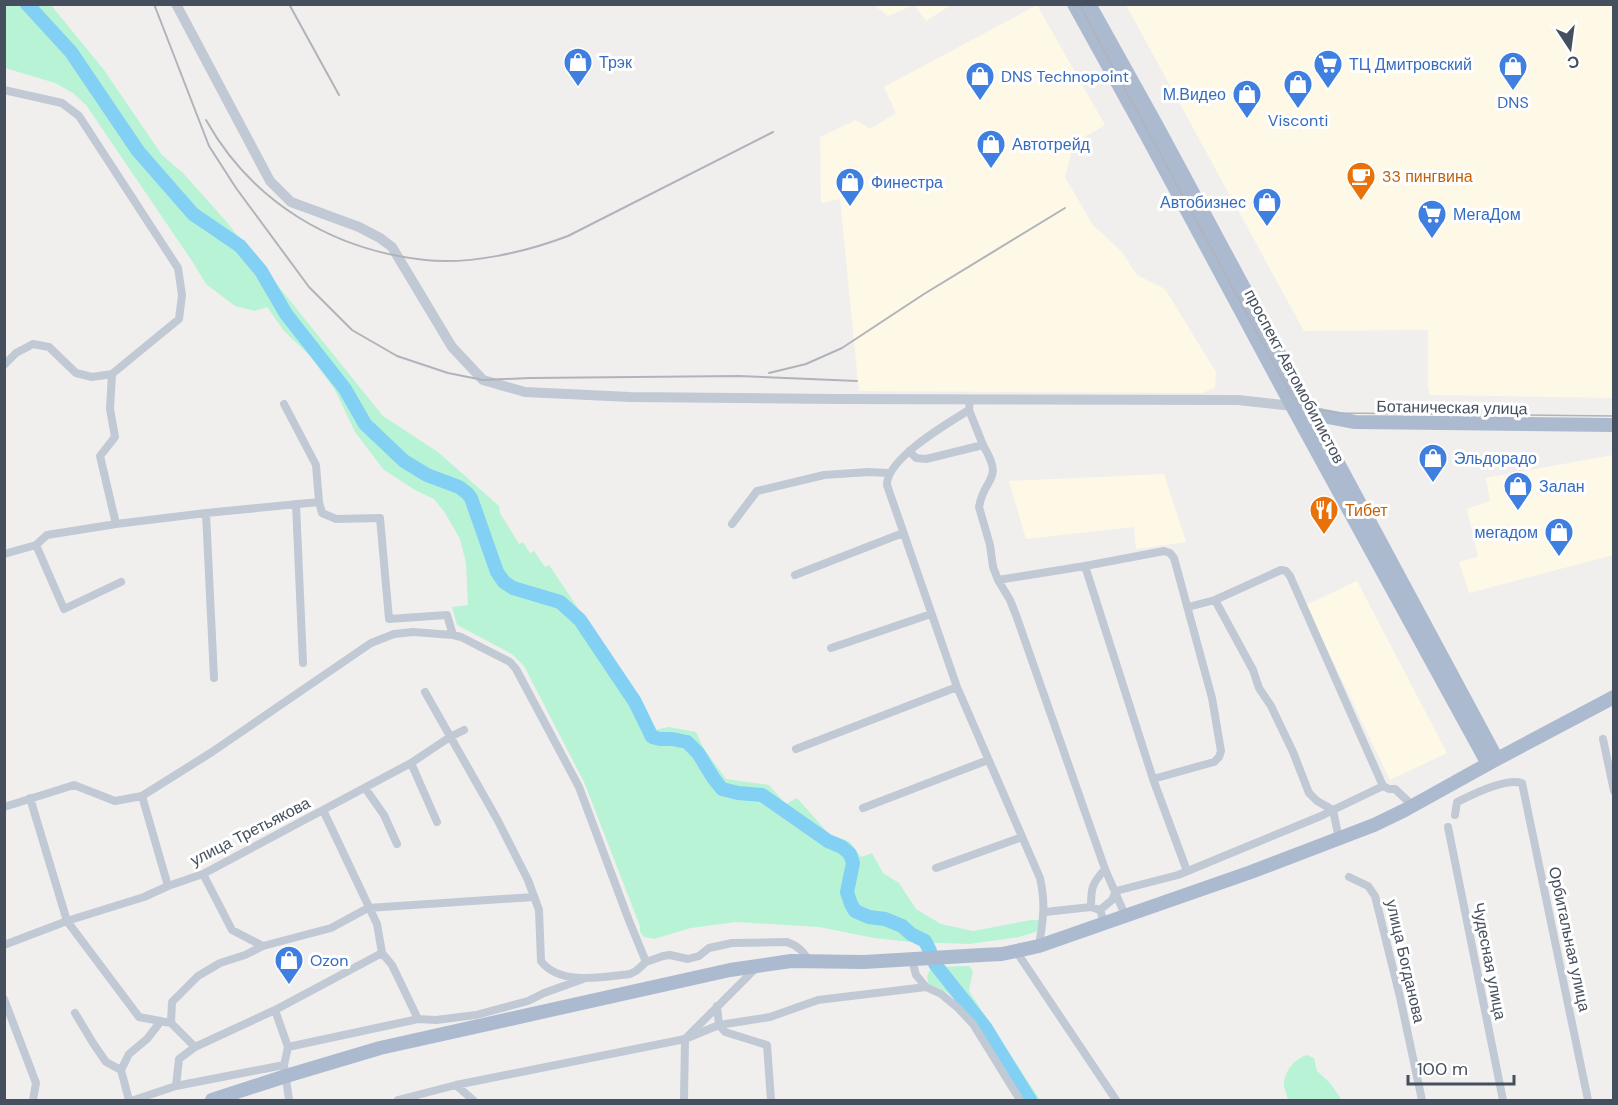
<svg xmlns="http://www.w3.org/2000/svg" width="1618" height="1105" font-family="'DM Sans',sans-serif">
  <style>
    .commercial { fill: #fdf9e6 }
    .green { fill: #b9f3d5 }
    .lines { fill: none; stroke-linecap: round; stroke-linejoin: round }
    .river { stroke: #82d0f4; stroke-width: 14 }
    .minor { stroke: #c1c9d5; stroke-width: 8 }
    .tertiary { stroke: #c1c9d5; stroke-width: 10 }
    .primary { stroke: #acbad0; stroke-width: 14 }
    .tram { stroke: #b0b3ba; stroke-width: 1.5 }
    .rail { stroke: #b0b3ba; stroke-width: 2 }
    .labels { text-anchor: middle; stroke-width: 6; stroke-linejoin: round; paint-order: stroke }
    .shop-label { font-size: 16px; fill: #366cbe; stroke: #fff; text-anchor: start }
    .food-label { font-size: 16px; fill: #c56008; stroke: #fff; text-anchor: start }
    .street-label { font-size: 16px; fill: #454f5e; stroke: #fff }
  </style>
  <rect width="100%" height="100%" fill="#f1efee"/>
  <path class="commercial" d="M 874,5 L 951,5 L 926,21 L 914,5 L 888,16 Z
    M 1037,5 L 1105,125 L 1074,143 L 1065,177 L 1092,224 L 1121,251 L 1137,275 L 1165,289 L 1216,372 L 1215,387 L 1203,393 L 859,391 L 840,199 L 821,203 L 820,137 L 856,120 L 870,129 L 896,113 L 884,87 Z
    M 1126,5 L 1613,5 L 1613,398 L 1430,395 L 1428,386 L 1428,330 L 1304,331 Z
    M 1613,455 L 1613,555 L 1469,593 L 1459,562 L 1478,557 L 1467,509 L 1490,501 L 1486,478 Z
    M 1164,474 L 1186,542 L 1136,549 L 1134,527 L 1026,539 L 1009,481 Z
    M 1357,581 L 1447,753 L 1390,780 L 1306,605 Z"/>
  <path class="green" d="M 4,5 L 51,5 L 104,70 L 162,155 L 183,173 L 225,220 L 383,416 L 438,452 L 499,506 L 500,513 L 519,544 L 523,542 L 530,553 L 534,551 L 545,567 L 549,565 L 621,672 L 654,730 L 669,727 L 696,732 L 704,749 L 726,779 L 769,785 L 786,804 L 797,798 L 829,834 L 850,842 L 861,857 L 872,853 L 883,873 L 899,883 L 916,909 L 941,924 L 973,931 L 1031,920 L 1039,920 L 1040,926 L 1036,932 L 1019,937 L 969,944 L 911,942 L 874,938 L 819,927 L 736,922 L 691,928 L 654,939 L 644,937 L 640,932 L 640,926 L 584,782 L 524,666 L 512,654 L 457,625 L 452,607 L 468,605 L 466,563 L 460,539 L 445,513 L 434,499 L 415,490 L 384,470 L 355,432 L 335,390 L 310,356 L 284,331 L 267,307 L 255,311 L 235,306 L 206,284 L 192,261 L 86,105 L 73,93 L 55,83 L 5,68 Z
    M 969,966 L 973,971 L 969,991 L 1040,1100 L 1024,1100 C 1002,1063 983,1019 946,992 C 941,989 935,987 929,985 L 927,977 L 929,971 L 936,967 Z
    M 1307,1055 L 1314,1058 L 1317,1071 L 1330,1083 L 1342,1100 L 1288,1100 C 1287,1096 1285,1090 1284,1086 C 1283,1072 1295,1058 1307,1055 Z"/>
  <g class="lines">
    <path class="river" d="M 27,4 L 71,52 L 138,151 L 193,214 L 240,246 L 261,271 L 286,314 L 345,389 L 365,424 L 404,461 L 427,475 L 459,487 L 467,493 L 471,498 L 497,572 L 504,582 L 513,588 L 560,602 L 580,620 L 635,702 L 652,737 L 660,739 L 672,739 L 687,742 L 698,753 L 714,779 L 722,789 L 738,793 L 762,795 L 828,841 L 842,847 L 850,854 L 853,863 L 847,892 L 851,904 L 855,911 L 869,917 L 885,919 L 902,926 L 911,934 L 925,941 L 930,951
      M 935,964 L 985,1027 L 1030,1100"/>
    <path class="minor" d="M 4,90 L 62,103 L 79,116 L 178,268 L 182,295 L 179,319 L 112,374 L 92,377 L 76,373 L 49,347 L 33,344 L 16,353 L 4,365
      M 112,374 L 110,409 L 115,437 L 100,456 L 116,524
      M 970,400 L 969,410 C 948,423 886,459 887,485 L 957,687 L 1040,878 C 1046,905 1043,920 1039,946
      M 284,404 L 316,465 L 319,502
      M 969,410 L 983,445
      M 909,451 L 916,458 L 926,459 L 983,445 C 1005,482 984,476 979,507 L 990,545 L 993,567 L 998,580 L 1085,566
      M 296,504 L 303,663
      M 206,513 L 214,678
      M 732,524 L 757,491 L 824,475 L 869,472 L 888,473
      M 36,545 L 64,609 L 121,582
      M 4,554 L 36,545 L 47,535 L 116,524 L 206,513 L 319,502 L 322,513 L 336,519 L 380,518 L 389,619 L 447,615 L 453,635
      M 795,575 L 903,533
      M 998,580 L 1010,600 L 1016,615 L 1105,869 L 1125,915
      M 1188,607 L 1215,600 L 1281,570 L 1286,571 L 1290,576 L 1383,786 L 1333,810 L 1317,801 L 1309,793 L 1293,752 L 1271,706 L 1259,688 L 1253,670 L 1215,600
      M 831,648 L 931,614
      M 425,692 L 497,819 L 528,880 L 539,910 L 541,961 C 559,986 604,977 630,974 L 636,971 L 646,962 L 663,956 L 670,955 L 688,959 L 699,956 L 709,948 L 732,943 L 787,942 C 798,946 803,951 809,961
      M 1603,739 L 1614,791
      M 796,749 L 957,687
      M 411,763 L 437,822
      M 1153,779 L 1214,762 L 1219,757 L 1221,751 L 1212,698 L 1174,558 L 1170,553 L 1164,551 L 1085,566 L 1153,779 L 1187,871
      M 1383,786 L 1389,789 L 1395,789 L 1413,806
      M 365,788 L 384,815 L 397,844
      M 142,796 L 168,886
      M 30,798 L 67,921 L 139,1017 L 171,1023
      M 4,807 L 74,785 L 115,801 L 142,796 L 212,752 L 371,643 L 394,634 L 413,632 L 453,635 L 461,637 L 510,662 L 516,669 L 579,787 L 628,918 L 646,962
      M 863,808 L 988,760
      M 1455,815 L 1457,802 C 1474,794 1505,778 1522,783 L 1588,1100
      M 1448,827 L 1503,1100
      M 936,868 L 1022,837
      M 203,874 L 232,930 L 263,946
      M 1349,877 L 1368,886 L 1375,896 L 1400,997 L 1422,1100
      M 1091,907 C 1091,887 1092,884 1105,869
      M 1100,910 L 1112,900 L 1116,891 L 1178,875 L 1321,816 L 1333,810 L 1339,839
      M 1045,912 L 1091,907 L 1100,910 L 1104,922
      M 4,945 L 67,921 L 144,897 L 168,886 L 203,874 L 411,763 L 450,737 L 464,730
      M 1016,951 L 1116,1100
      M 912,960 L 916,975 L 926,987 L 941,994 L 958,1008 L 973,1024 L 1020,1100
      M 4,999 L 36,1083 L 33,1100
      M 717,1006 L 719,1025 L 725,1032 L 767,1045 L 771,1100
      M 275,1010 L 382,953 L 377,924 L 323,810
      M 75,1013 L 93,1043 L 106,1062 L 121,1070
      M 418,1019 L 436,1020 L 476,1015 L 528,1001 L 544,993 L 583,979
      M 195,1047 L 275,1010 L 288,1047 L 284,1065
      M 288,1047 L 418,1019 L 392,965 L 382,953
      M 456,1085 L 473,1100
      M 176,1086 L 284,1065 L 289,1100
      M 129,1100 L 121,1070 L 129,1054 L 147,1039 L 161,1021
      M 134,1100 L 176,1086 L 179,1059 L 195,1047 L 171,1023 L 172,1002 L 198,976 L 220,963 L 245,955 L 263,946 L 331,928 L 368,908 L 534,897
      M 398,1100 L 456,1085 L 685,1039 L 719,1025 L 770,1017 L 818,1000 L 926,987
      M 684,1100 L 685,1039 L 757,967"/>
    <path class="tertiary" d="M 176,4 L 270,181 L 291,202 L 359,227 L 380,238 L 392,247 L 452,347 L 483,380 L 525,392 L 630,397 L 836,399 L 1238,400 L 1292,406"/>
    <path class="primary" d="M 1074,4 L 1147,136 L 1292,406 L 1488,764
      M 1089,4 L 1158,128 L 1497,759
      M 1308,413 L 1355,422 L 1614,425
      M 212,1100 L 286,1076 L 380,1048 L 730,970 L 791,961 L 864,962 L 982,955 L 1002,954 L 1039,946 L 1251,872 L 1374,825 L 1405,810 L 1497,759 L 1614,697"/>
    <path class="tram" d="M 1079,4 L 1292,397 L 1308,408 L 1338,413 L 1614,416"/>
    <path class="rail" d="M 154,4 L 209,146 L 236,188 L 309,287 L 352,330 L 397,356 L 448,373 L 483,380 L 530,378 L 739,376 L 857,381
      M 289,4 L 339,95
      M 206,120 C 252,202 332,250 425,260 C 470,265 526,252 568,236 L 773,132
      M 769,373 L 806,364 L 842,348 L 924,294 L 1065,208"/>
  </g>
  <defs>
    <g id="shop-pin" transform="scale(1.5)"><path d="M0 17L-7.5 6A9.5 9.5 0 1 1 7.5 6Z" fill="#3f7fe0" stroke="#fff"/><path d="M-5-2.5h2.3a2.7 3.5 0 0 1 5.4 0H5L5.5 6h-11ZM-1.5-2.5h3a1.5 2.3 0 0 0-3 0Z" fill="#fff"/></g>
    <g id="supermarket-pin" transform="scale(1.5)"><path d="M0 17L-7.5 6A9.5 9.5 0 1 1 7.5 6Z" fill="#3f7fe0" stroke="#fff"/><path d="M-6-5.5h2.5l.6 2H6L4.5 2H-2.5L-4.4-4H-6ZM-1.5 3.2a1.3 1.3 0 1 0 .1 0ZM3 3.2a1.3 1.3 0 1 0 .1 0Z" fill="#fff"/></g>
    <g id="cafe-pin" transform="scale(1.5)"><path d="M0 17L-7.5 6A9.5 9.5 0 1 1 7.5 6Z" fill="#e8710a" stroke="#fff"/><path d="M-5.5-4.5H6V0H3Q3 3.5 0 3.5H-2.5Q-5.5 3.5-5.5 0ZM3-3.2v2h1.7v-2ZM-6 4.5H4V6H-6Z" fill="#fff"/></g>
    <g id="restaurant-pin" transform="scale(1.5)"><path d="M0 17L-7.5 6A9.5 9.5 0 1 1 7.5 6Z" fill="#e8710a" stroke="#fff"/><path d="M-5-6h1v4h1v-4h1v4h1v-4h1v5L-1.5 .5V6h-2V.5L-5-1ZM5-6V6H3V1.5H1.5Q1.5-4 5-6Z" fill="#fff"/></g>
  </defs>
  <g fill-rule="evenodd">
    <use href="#shop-pin" x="578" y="62"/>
    <use href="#supermarket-pin" x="1328" y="64"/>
    <use href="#shop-pin" x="1513" y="66"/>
    <use href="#shop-pin" x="980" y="76"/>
    <use href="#shop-pin" x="1298" y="84"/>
    <use href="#shop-pin" x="1247" y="94"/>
    <use href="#shop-pin" x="991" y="144"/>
    <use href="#cafe-pin" x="1361" y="176"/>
    <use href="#shop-pin" x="850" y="182"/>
    <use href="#shop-pin" x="1267" y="202"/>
    <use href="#supermarket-pin" x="1432" y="214"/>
    <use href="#shop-pin" x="1433" y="458"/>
    <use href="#shop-pin" x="1518" y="486"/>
    <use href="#restaurant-pin" x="1324" y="510"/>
    <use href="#shop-pin" x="1559" y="532"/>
    <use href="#shop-pin" x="289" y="960"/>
  </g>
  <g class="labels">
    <g class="shop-label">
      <text x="599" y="68">Трэк</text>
      <text x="1349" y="70">ТЦ Дмитровский</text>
      <text x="1001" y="82">DNS Technopoint</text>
      <text x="1226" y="100" text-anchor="end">М.Видео</text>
      <text x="1513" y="108" text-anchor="middle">DNS</text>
      <text x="1298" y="126" text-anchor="middle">Visconti</text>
      <text x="1012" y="150">Автотрейд</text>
      <text x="871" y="188">Финестра</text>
      <text x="1246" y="208" text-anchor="end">Автобизнес</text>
      <text x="1453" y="220">МегаДом</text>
      <text x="1454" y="464">Эльдорадо</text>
      <text x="1539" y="492">Залан</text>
      <text x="1538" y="538" text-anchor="end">мегадом</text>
      <text x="310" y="966">Ozon</text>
    </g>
    <g class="food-label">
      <text x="1382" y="182">33 пингвина</text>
      <text x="1345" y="516">Тибет</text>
    </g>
    <g class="street-label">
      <text transform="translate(1295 376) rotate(62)" y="6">проспект Автомобилистов</text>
      <text transform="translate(1452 407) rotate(1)" y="6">Ботаническая улица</text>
      <text transform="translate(250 831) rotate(-27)" y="6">улица Третьякова</text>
      <text transform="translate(1570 939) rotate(78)" y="6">Орбитальная улица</text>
      <text transform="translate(1406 961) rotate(77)" y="6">улица Богданова</text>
      <text transform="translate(1490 961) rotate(79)" y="6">Чудесная улица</text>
    </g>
  </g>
  <rect width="1618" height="1105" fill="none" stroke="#454f5e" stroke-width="12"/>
  <g transform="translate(1570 48) rotate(167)" stroke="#ffffff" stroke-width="4.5" paint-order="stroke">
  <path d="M0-4.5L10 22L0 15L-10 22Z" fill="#454f5e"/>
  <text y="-9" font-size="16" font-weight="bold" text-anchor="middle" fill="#454f5e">С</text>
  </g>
  <path d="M1408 1075v9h106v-9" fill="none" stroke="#454f5e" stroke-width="3"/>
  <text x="1417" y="1075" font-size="18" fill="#454f5e" stroke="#ffffff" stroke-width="4.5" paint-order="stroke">100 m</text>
</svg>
